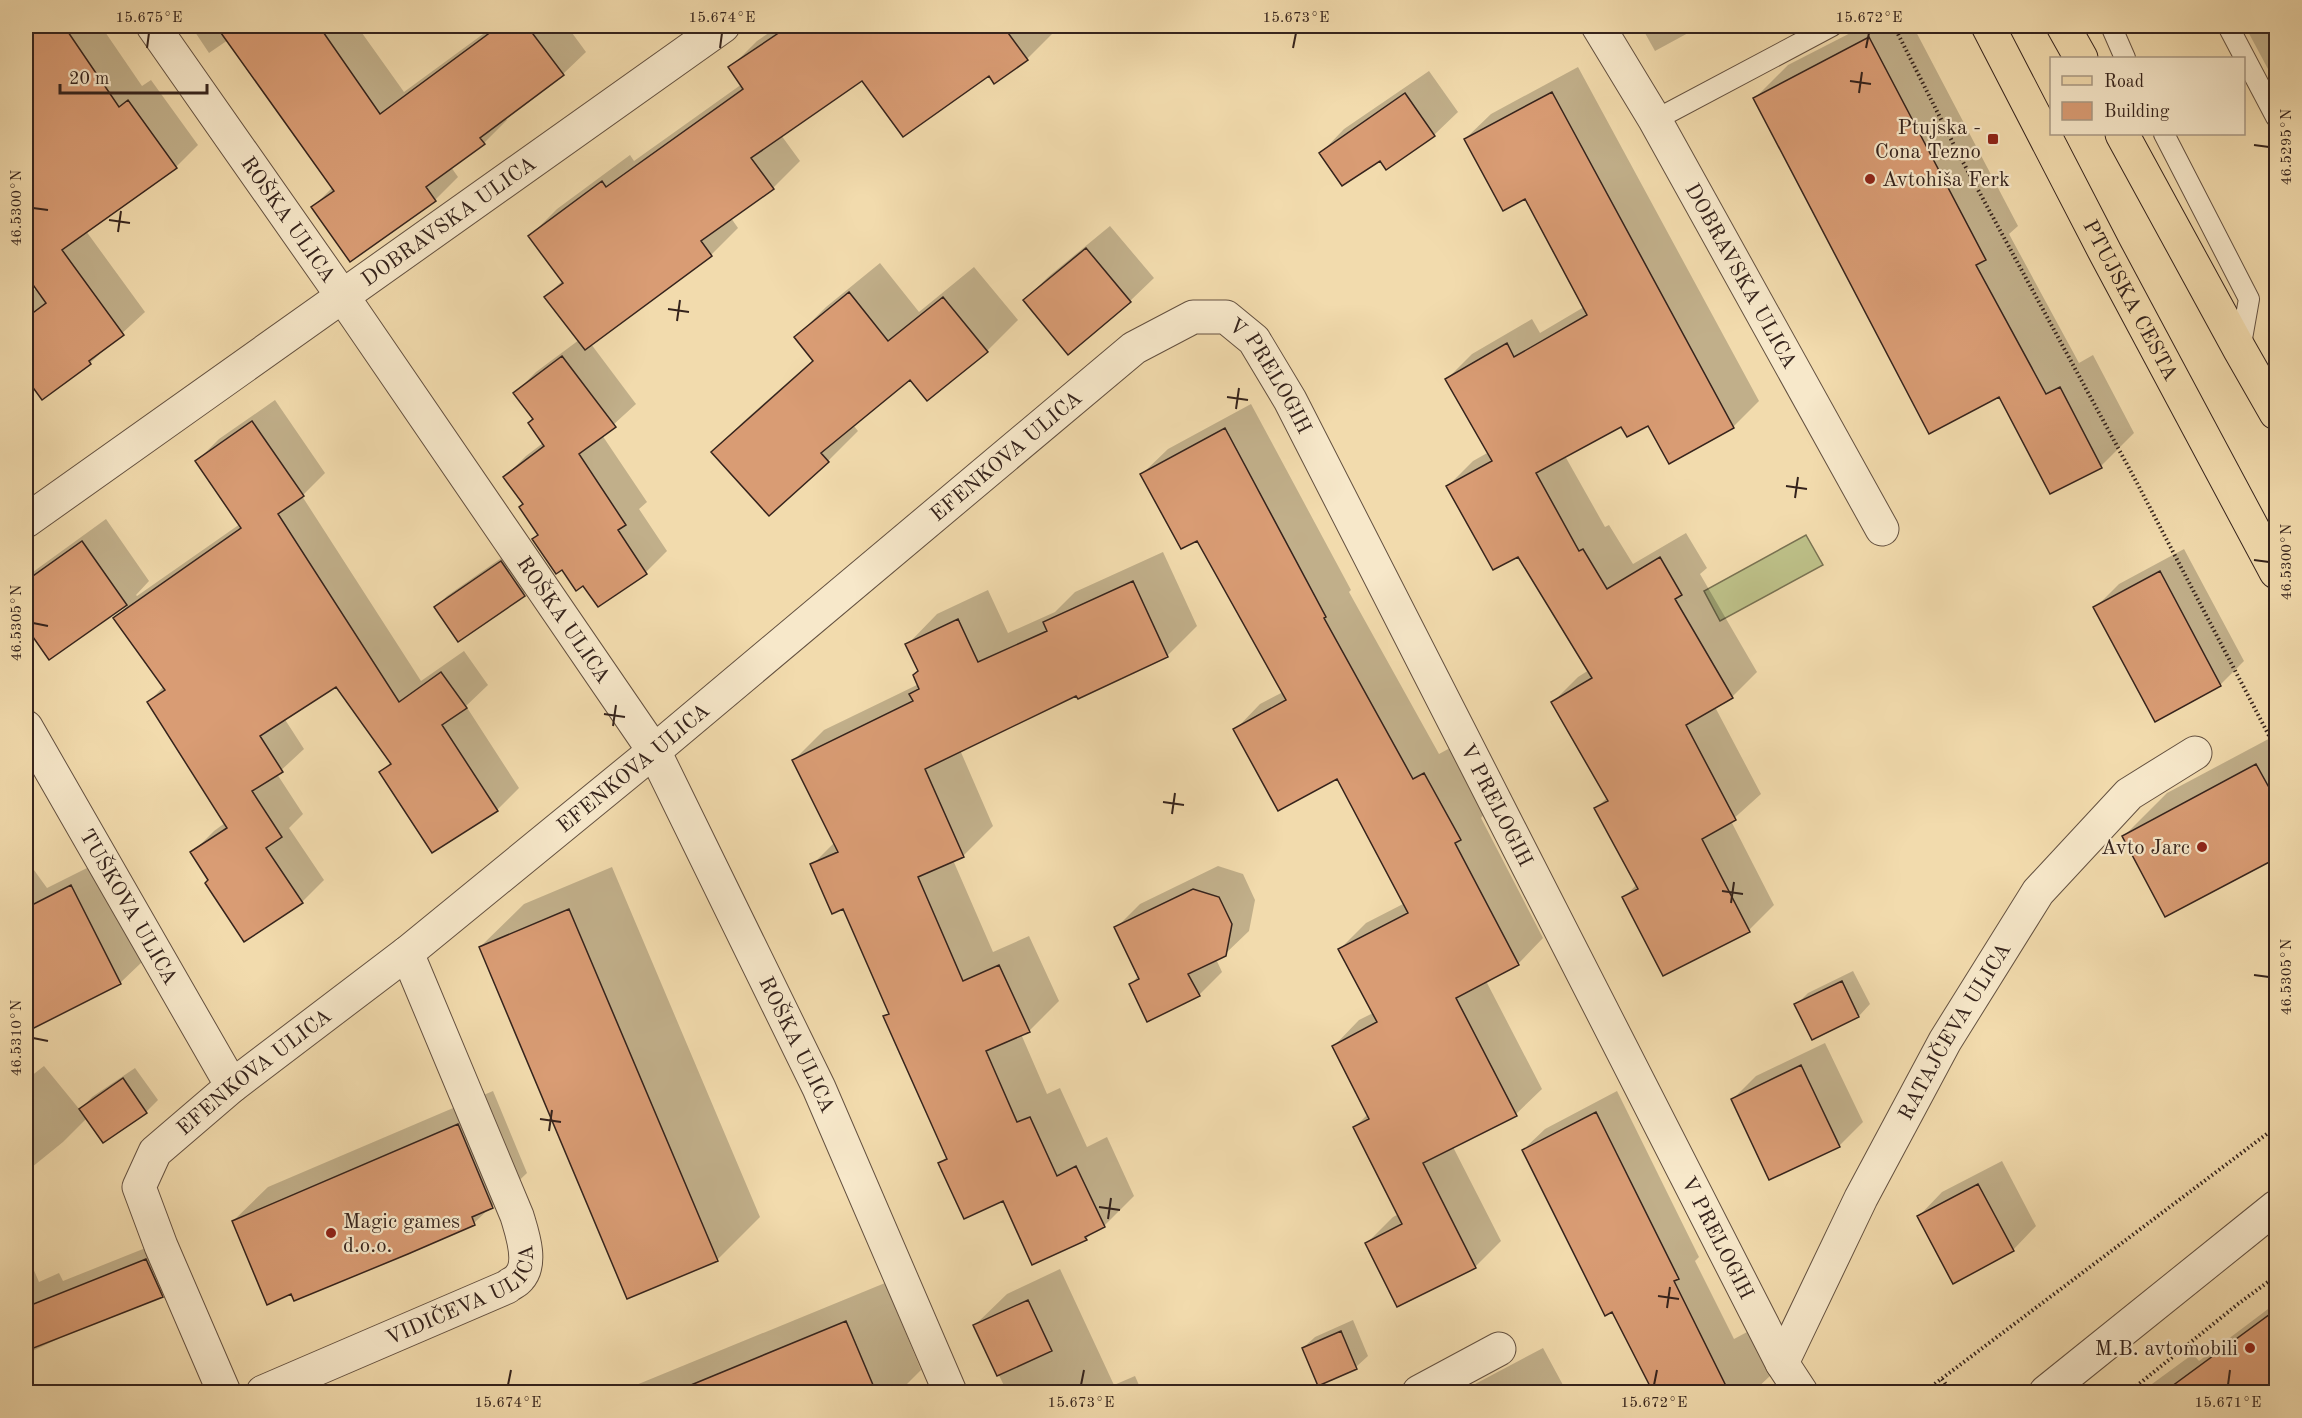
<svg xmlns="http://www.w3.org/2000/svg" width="2302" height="1418" font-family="'Old Standard TT',serif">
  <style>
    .green { fill: #bdc088; stroke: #797252; stroke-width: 1.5 }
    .shadow { fill: #0003 }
    .building { fill: #d99c74; stroke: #35231c; stroke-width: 1.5 }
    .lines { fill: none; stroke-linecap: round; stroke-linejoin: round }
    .service-casing { stroke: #645140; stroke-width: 22 }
    .minor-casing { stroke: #645140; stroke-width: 35 }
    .tertiary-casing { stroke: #645140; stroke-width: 35 }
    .primary-casing { stroke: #35231c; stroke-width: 35 }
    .path { stroke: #35231c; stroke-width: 4; stroke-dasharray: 1.5 3; stroke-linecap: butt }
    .service { stroke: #f7e8ca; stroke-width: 20 }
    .minor { stroke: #f7e8ca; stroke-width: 33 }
    .tertiary { stroke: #f7e8ca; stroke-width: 33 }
    .primary { stroke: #f2dbad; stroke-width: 33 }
    .ticks { fill: none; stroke: #35231c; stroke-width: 2 }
    .poi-dot { fill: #8f2418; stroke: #f7e8ca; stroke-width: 2 }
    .labels { text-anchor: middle; stroke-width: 4.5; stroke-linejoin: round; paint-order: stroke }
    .poi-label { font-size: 21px; fill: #35231c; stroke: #f7e8ca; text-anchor: end }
    .street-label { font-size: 21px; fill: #35231c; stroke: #f7e8ca }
    .neatline { fill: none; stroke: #35231c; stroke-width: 2 }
    .ticks-label { font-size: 15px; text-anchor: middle; fill: #35231c }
  </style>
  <rect width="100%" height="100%" fill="#f2dbad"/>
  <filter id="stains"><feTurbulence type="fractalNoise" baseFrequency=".00333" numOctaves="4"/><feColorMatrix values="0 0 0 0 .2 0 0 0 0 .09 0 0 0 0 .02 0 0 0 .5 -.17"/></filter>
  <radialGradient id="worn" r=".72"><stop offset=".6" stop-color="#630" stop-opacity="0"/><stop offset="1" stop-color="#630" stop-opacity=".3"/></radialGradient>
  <path class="green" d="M 1806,535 L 1823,565 L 1720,621 L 1704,591 Z"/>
  <path class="shadow" d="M 26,26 L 101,26 L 142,86 L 151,80 L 198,145 L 176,167 L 86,231 L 145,312 L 90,363 L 42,398 L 26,375 L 26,296 L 37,288 L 32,268 L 26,258 L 26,139 L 51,123 L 26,86 Z
    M 191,26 L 357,26 L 404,92 L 494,26 L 567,26 L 586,52 L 563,74 L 505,118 L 507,120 L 484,143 L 451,167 L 458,177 L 435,200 L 313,207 L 333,187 L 228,40 L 209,53 Z
    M 779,26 L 1049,26 L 1054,32 L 1027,59 L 989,74 L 862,79 L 781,135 L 800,161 L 773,188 L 731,218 L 738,228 L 711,255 L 591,344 L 636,404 L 602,435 L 647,502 L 639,509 L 667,551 L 646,572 L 598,605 L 584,584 L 563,568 L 539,534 L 524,504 L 505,477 L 526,456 L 543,443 L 535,418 L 515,393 L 536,372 L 579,340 L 546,297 L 563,280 L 530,236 L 557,209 L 630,155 L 634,161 L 742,84 L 730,68 L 757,41 Z
    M 1641,26 L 1701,26 L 1655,51 Z
    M 1864,26 L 1913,26 L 2018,226 L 2009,234 L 2079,363 L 2093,355 L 2134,433 L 2101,466 L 1999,395 L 1755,98 L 1788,65 Z
    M 2245,26 L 2276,26 L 2276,84 Z
    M 1578,67 L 1759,401 L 1734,426 L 1669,462 L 1649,424 L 1622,425 L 1565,456 L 1605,527 L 1609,525 L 1633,564 L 1686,533 L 1707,568 L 1700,574 L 1757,672 L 1732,697 L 1715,707 L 1761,794 L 1731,821 L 1774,905 L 1749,930 L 1624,898 L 1637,884 L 1596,808 L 1608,797 L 1553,702 L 1578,677 L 1589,670 L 1519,555 L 1448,486 L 1473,461 L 1489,452 L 1447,379 L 1472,354 L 1532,319 L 1540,333 L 1584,307 L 1525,197 L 1465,139 L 1491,114 Z
    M 1429,71 L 1458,112 L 1434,135 L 1381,159 L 1321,153 L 1344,129 Z
    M 1110,226 L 1154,278 L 1130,301 L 1068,352 L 1025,300 L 1048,277 Z
    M 880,263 L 919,312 L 974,267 L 1018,320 L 987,351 L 927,399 L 910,378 L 853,425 L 858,431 L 828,461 L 713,452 L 744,421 L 814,359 L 796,337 L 826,307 Z
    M 275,400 L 325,473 L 302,496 L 421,681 L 464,651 L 488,685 L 466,706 L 519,788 L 497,810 L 381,772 L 391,762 L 336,685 L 284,718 L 304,749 L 277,774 L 303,814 L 289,828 L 324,880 L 302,902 L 210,880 L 192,853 L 214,831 L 225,823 L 149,702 L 164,686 L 115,618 L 127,606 L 126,604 L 49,658 L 26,624 L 26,577 L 106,519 L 149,581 L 136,595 L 137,596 L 240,524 L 197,461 L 219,439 Z
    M 1251,404 L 1351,590 L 1349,592 L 1439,754 L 1450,748 L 1485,813 L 1481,818 L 1543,938 L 1518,964 L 1486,981 L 1542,1089 L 1516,1114 L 1453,1147 L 1501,1241 L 1475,1267 L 1367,1243 L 1393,1217 L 1399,1214 L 1355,1127 L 1368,1114 L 1334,1046 L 1359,1020 L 1373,1013 L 1340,949 L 1366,923 L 1405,903 L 1338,777 L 1235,730 L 1260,704 L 1283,692 L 1197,539 L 1142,474 L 1168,449 Z
    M 2184,549 L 2244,661 L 2220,685 L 2156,720 L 2095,608 L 2119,584 Z
    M 513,550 L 535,583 L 524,594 L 436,607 L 447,596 Z
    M 1163,552 L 1197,626 L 1167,656 L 1077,694 L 960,750 L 993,826 L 963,856 L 953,860 L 993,952 L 1029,936 L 1059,1001 L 1029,1031 L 1021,1034 L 1047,1094 L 1060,1088 L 1087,1147 L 1107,1137 L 1134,1196 L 1104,1226 L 1094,1231 L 1086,1239 L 1004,1199 L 940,1164 L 947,1156 L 885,1016 L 889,1012 L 843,907 L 812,865 L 835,842 L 794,760 L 824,730 L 919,684 L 919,670 L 907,645 L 937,614 L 988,590 L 1008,633 L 1055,612 L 1075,592 Z
    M 2276,735 L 2276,856 L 2124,836 L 2167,793 Z
    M 26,859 L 47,888 L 93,865 L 142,962 L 120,983 L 26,1031 Z
    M 1218,866 L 1243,874 L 1255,900 L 1249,931 L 1225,954 L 1216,959 L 1222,972 L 1199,995 L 1131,984 L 1139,975 L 1116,928 L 1140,904 Z
    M 612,867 L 760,1217 L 717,1260 L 480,947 L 524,904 Z
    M 1853,971 L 1870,1004 L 1859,1016 L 1813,1038 L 1796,1005 L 1808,993 Z
    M 1825,1043 L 1863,1122 L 1839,1146 L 1733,1099 L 1756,1076 Z
    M 44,1066 L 80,1110 L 92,1097 L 135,1068 L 158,1100 L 146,1112 L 103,1141 L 87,1118 L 63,1142 L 26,1172 L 26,1080 Z
    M 493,1091 L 527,1173 L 474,1223 L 233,1221 L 268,1187 Z
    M 1617,1091 L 1699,1257 L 1695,1261 L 1734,1339 L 1749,1331 L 1771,1375 L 1753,1392 L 1654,1392 L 1613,1310 L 1523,1150 L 1545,1129 Z
    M 2002,1161 L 2036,1226 L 2013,1250 L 1919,1216 L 1942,1192 Z
    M 168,1239 L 183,1275 L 162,1296 L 63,1335 L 58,1339 L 26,1354 L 26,1252 L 39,1282 L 59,1273 L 63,1281 Z
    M 1060,1269 L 1114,1385 L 1135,1376 L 1142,1392 L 1007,1392 L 975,1325 L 1007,1294 Z
    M 885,1283 L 921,1370 L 899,1392 L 619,1392 Z
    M 2276,1303 L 2276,1378 L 2257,1392 L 2141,1392 L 2193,1354 L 2199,1361 Z
    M 1353,1320 L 1368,1356 L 1356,1367 L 1319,1384 L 1303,1348 L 1315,1337 Z
    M 1543,1348 L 1563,1385 L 1556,1392 L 1460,1392 Z"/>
  <path class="building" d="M 26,26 L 64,26 L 119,107 L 128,100 L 177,168 L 62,250 L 124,335 L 89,361 L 91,364 L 42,400 L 26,378 L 26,318 L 46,303 L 26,275 Z
    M 216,26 L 319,26 L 380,114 L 499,26 L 527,26 L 564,75 L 480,138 L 485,144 L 426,187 L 436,201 L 350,262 L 311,207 L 334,191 Z
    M 789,26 L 1003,26 L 1028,60 L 994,84 L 989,76 L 903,137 L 862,81 L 751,158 L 774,189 L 701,241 L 712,256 L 585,350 L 544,297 L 563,283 L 528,236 L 602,181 L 606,187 L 743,89 L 728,67 Z
    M 1869,37 L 1986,260 L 1976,265 L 2046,394 L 2060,387 L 2102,468 L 2050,494 L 1999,397 L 1929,434 L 1753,98 Z
    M 1552,92 L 1734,428 L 1669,464 L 1648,426 L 1627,437 L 1621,427 L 1536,473 L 1579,551 L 1583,549 L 1607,589 L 1660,557 L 1682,595 L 1675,599 L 1733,698 L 1686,725 L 1736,820 L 1702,839 L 1750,932 L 1663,976 L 1622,897 L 1638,889 L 1594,808 L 1608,801 L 1551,702 L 1592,678 L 1518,557 L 1493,570 L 1446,486 L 1492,461 L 1445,379 L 1507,343 L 1514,357 L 1587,315 L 1525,199 L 1503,211 L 1464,139 Z
    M 1405,93 L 1435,136 L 1386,170 L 1380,161 L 1342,186 L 1319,153 Z
    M 1086,248 L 1131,302 L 1068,355 L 1023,300 Z
    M 849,292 L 888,341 L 943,297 L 988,352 L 927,401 L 910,380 L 821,453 L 829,462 L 769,516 L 711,452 L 813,361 L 794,337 Z
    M 562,356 L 616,427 L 579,454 L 626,525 L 618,530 L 647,574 L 598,607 L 583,586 L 576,591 L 562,570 L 556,574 L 532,539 L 538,535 L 519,507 L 523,504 L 503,477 L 544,446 L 528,423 L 533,419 L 513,393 Z
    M 252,421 L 304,496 L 278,514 L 399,702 L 441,672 L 467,708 L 442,725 L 498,811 L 432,853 L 379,772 L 391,764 L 336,687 L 260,736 L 283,772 L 252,791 L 282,837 L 266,848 L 303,903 L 244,942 L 205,883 L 208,880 L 190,852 L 227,828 L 147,702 L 165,690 L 113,618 L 241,528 L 195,461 Z
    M 1225,428 L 1326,617 L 1324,618 L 1413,779 L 1424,773 L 1461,840 L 1455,843 L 1519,965 L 1456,998 L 1517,1116 L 1423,1163 L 1476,1268 L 1397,1307 L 1365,1243 L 1402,1224 L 1353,1127 L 1369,1119 L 1332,1046 L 1377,1022 L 1338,949 L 1408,913 L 1337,779 L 1278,811 L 1233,729 L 1286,700 L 1197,541 L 1181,549 L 1140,474 Z
    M 82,541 L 127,605 L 49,660 L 26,627 L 26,581 Z
    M 501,561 L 525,596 L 458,642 L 434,607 Z
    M 2160,571 L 2221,686 L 2155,722 L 2093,607 Z
    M 1133,581 L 1168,657 L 1078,699 L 1076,696 L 925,769 L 964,857 L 918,877 L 963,981 L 999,965 L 1030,1032 L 986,1051 L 1017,1122 L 1030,1117 L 1057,1176 L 1076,1166 L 1105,1227 L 1085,1237 L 1087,1240 L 1032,1265 L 1003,1201 L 964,1219 L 938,1163 L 947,1159 L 883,1016 L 889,1014 L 843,909 L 832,914 L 810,864 L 838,852 L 792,760 L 913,701 L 909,694 L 919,689 L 913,675 L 918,671 L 905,644 L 958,619 L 978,662 L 1047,631 L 1043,622 Z
    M 2256,764 L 2277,802 L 2277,858 L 2165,917 L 2122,836 Z
    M 71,885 L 121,984 L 26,1032 L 26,908 Z
    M 1193,889 L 1219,897 L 1232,924 L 1226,956 L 1188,974 L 1200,996 L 1147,1022 L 1129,984 L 1139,979 L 1114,927 Z
    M 569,909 L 718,1261 L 627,1299 L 479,947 Z
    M 1842,981 L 1859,1017 L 1812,1040 L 1794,1004 Z
    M 1801,1065 L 1840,1147 L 1769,1180 L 1731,1099 Z
    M 123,1078 L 147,1113 L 103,1143 L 79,1109 Z
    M 1596,1112 L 1679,1279 L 1674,1281 L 1729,1392 L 1653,1392 L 1612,1312 L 1605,1316 L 1522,1150 Z
    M 458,1124 L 493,1208 L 472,1217 L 475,1225 L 408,1254 L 294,1301 L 291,1294 L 267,1305 L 232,1221 Z
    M 1978,1184 L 2014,1251 L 1953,1284 L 1917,1216 Z
    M 146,1259 L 163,1297 L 26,1351 L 26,1307 Z
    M 1028,1300 L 1052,1351 L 997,1376 L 973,1325 Z
    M 2277,1309 L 2277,1380 L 2260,1392 L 2164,1392 Z
    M 846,1321 L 876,1392 L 674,1392 Z
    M 1341,1331 L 1357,1369 L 1318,1386 L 1302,1348 Z"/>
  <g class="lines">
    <g class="service-casing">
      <path id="service" d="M 2111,26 L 2125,58
        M 2228,26 L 2276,117
        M 1655,120 L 1832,26
        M 2164,134 L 2249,299 L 2240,350"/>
    </g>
    <g class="minor-casing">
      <g id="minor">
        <path id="s1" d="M 153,26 L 343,297 L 654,751 L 819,1088 L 950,1392"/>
        <path id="s2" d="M 1598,26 L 1655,120 L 1882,529"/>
        <path id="s3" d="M 26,521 L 723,26"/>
        <path id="s4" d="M 26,727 L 232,1086"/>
        <path id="s5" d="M 1782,1363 L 1861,1198 L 1945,1041 L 2038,892 L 2129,794 L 2195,753"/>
        <path id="s6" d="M 224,1392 L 161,1246 L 139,1187 L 155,1152 L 232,1086 L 407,953 L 654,751 L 1134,348 L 1193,317 L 1226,317 L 1254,340 L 1290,400 L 1782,1363 L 1801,1392"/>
        <path id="s7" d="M 263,1392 L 507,1287 C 510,1284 516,1282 519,1278 C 533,1263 522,1233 517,1216 L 407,953"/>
        <path d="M 1419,1392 L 1499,1349"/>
      </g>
    </g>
    <g class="tertiary-casing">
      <path id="tertiary" d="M 2046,1392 L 2276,1207"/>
    </g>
    <g class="primary-casing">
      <g id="primary">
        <path id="s8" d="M 1988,26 L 2106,254 L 2276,572"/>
        <path d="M 2063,26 L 2081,58"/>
        <path d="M 2122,134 L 2240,350 L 2276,413"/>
      </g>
    </g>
    <path class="path" d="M 1894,26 L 1957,151 L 2136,481 L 2276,749
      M 1942,1379 L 1951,1392
      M 1845,1392 L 1851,1388 L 1859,1392
      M 1924,1392 L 2276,1127
      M 2129,1392 L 2238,1304 L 2276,1276"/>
    <use href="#service" class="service"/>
    <use href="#minor" class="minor"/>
    <use href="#tertiary" class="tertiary"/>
    <use href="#primary" class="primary"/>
  </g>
  <path class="ticks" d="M 147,48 L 149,33M 720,48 L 722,33M 1293,48 L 1296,33M 1866,48 L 1869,33M 1850,81 L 1871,84M 1859,93 L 1862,72M 2254,145 L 2269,147M 33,208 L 48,210M 109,220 L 130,223M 118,232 L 121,211M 668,309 L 689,312M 677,321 L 680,300M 1227,397 L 1248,400M 1236,409 L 1239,388M 1786,486 L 1807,489M 1795,498 L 1798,477M 2254,560 L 2269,562M 33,623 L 48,626M 604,714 L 625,717M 613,726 L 616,705M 1163,802 L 1184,805M 1172,814 L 1175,793M 1722,891 L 1743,894M 1731,903 L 1734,882M 2254,975 L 2269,977M 33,1038 L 48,1041M 540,1119 L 561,1122M 549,1131 L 552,1110M 1099,1207 L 1120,1210M 1108,1219 L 1111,1198M 1658,1296 L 1679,1299M 1667,1308 L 1670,1287M 508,1385 L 511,1370M 1081,1385 L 1084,1370M 1654,1385 L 1657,1370M 2228,1385 L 2230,1370"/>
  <g class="poi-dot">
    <rect x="1987" y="133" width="12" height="12" rx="3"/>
    <circle cx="1870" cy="179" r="6"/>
    <circle cx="2202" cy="847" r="6"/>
    <circle cx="331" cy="1233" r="6"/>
    <circle cx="2250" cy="1348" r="6"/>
  </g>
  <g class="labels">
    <g class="poi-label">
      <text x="1981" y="134">Ptujska -<tspan x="1981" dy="24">Cona Tezno</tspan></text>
      <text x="1882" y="186" text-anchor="start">Avtohiša Ferk</text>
      <text x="2190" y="854">Avto Jarc</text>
      <text x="343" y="1228" text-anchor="start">Magic games<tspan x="343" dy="24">d.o.o.</tspan></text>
      <text x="2238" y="1355">M.B. avtomobili</text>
    </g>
    <g class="street-label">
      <text dy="7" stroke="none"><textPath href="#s1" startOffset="236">ROŠKA ULICA</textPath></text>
      <text dy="7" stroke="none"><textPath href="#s3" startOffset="518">DOBRAVSKA ULICA</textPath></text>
      <text dy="7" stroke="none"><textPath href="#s2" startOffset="288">DOBRAVSKA ULICA</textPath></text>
      <text dy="7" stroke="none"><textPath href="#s8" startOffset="309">PTUJSKA CESTA</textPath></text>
      <text dy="7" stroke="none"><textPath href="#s6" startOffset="1702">V PRELOGIH</textPath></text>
      <text dy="7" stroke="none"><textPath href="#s6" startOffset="1360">EFENKOVA ULICA</textPath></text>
      <text dy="7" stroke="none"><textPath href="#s1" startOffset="722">ROŠKA ULICA</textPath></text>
      <text dy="7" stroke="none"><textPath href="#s6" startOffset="874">EFENKOVA ULICA</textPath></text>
      <text dy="7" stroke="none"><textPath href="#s6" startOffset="2188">V PRELOGIH</textPath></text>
      <text dy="7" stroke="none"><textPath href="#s4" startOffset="207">TUŠKOVA ULICA</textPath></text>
      <text dy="7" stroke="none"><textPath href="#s5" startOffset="374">RATAJČEVA ULICA</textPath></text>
      <text dy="7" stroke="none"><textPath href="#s1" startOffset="1208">ROŠKA ULICA</textPath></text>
      <text dy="7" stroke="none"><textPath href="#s6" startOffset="388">EFENKOVA ULICA</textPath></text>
      <text dy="7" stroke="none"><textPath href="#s6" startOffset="2674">V PRELOGIH</textPath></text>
      <text dy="7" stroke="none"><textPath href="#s7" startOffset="225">VIDIČEVA ULICA</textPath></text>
    </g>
  </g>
  <rect width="2302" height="1418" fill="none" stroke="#f2dbad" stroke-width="66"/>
  <rect x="2050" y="57" width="195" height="78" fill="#f7e8ca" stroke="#a99984" stroke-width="1.5"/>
  <rect x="2062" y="76" width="30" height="9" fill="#f2dbad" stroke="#a99984" stroke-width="1.5"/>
  <text x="2104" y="87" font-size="18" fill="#35231c">Road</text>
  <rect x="2062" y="102" width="30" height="18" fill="#d99c74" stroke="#a99984" stroke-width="1.5"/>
  <text x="2104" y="117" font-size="18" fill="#35231c">Building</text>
  <path d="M60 84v9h147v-9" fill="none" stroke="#35231c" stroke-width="3"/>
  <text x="69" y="84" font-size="18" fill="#35231c" stroke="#f7e8ca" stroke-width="4.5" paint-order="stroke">20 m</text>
  <rect x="33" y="33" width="2236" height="1352" class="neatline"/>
  <g class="ticks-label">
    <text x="149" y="22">15.675°E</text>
    <text x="722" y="22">15.674°E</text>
    <text x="1296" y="22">15.673°E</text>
    <text x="1869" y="22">15.672°E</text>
    <text transform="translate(2286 147) rotate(-90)" y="5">46.5295°N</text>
    <text transform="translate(16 208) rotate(-90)" y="5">46.5300°N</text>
    <text transform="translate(2286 562) rotate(-90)" y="5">46.5300°N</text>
    <text transform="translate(16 623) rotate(-90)" y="5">46.5305°N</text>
    <text transform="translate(2286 977) rotate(-90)" y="5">46.5305°N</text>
    <text transform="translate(16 1038) rotate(-90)" y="5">46.5310°N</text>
    <text x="508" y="1407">15.674°E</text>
    <text x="1081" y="1407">15.673°E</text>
    <text x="1654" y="1407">15.672°E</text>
    <text x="2228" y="1407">15.671°E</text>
  </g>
  <rect width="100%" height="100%" filter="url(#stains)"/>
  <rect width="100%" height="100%" fill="url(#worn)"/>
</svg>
